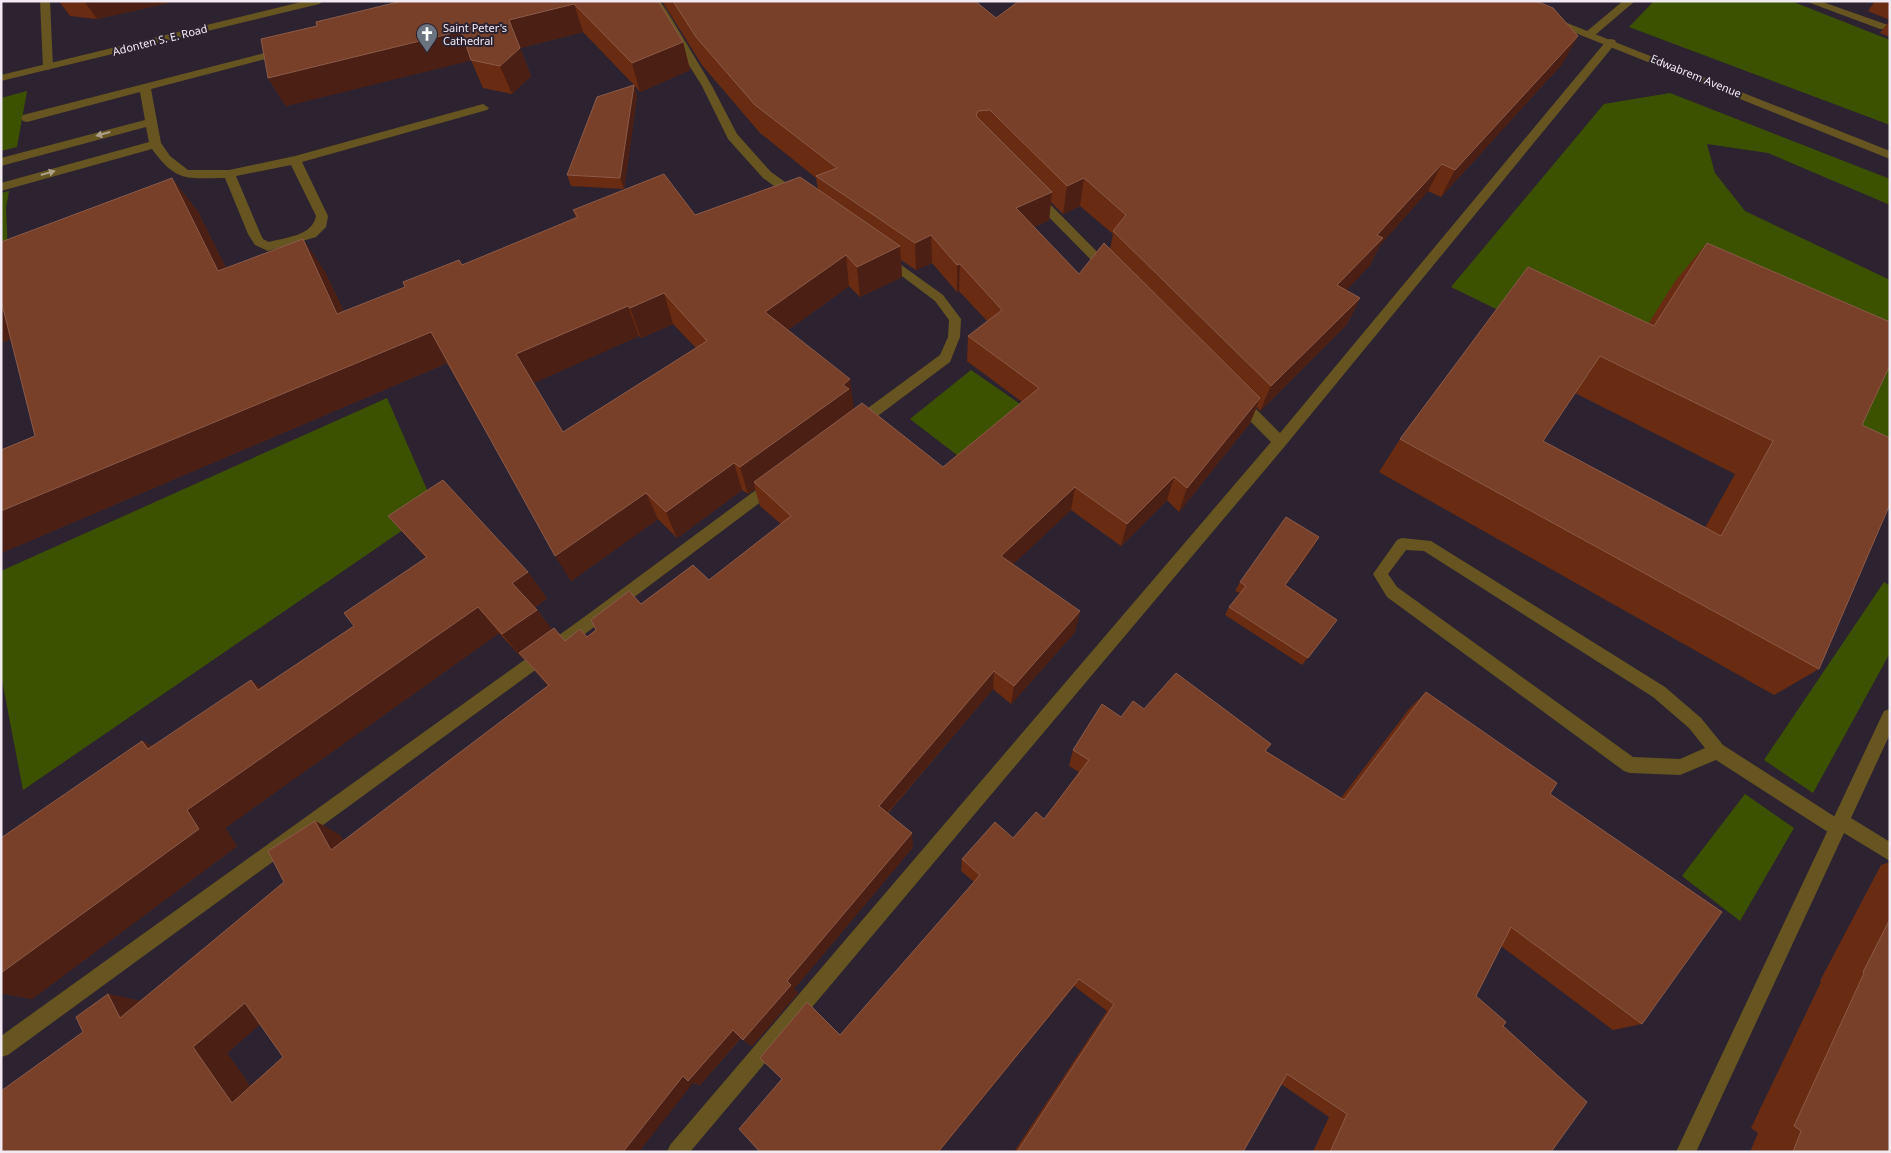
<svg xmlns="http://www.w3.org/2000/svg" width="1891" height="1153" font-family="'Noto Sans',sans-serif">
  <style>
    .green { fill: #3c5200 }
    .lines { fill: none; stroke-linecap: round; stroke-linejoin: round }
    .service { fill: #665521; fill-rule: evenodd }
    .minor { fill: #665521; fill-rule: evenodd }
    .tertiary { fill: #665521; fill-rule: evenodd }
    .wall { fill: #692b11; fill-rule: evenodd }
    .shaded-wall { fill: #4b1f13 }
    .building { fill: #784029; stroke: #8b5a49; fill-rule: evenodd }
    .oneway { fill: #aca08a }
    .labels { text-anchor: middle; stroke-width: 4; stroke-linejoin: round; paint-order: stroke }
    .far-poi-label { font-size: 11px; fill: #f1eaf3; stroke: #2d2330; text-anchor: start }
    .far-street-label { font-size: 11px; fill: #f1eaf3; stroke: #2d2330 }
  </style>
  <rect width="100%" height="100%" fill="#2d2330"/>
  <path class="green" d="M 1656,1 L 1791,1 L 1890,40 L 1890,125 L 1629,27 L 1652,3 Z
    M 27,91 L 17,147 L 1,151 L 1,98 Z
    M 1670,93 L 1890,179 L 1890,205 L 1768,153 L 1707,144 L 1715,173 L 1745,211 L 1890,280 L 1890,445 L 1498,310 L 1451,287 L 1604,104 Z
    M 9,191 L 6,208 L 9,275 L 1,279 L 1,193 Z
    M 971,370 L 1033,413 L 970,465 L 910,419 Z
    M 387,398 L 435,508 L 23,790 L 1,675 L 1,571 Z
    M 1884,582 L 1890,586 L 1890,653 L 1813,793 L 1764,760 Z
    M 1745,794 L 1794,828 L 1740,921 L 1682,876 Z"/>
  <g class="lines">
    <path class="service" d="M 1623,1 L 1635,1 L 1594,36 L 1586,36 L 1585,34 L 1586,32 Z
      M 1805,1 L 1820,1 L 1888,25 L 1889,27 L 1888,29 L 1880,29 Z
      M 284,48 L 289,51 L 288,53 L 151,89 L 161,143 L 170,156 L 188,170 L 229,170 L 295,156 L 483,104 L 489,108 L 487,110 L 302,162 L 328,216 L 326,227 L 316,237 L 268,251 L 255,245 L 248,234 L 225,178 C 186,178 177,183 152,149 L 1,191 L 1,183 L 149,142 L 146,127 L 1,166 L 1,158 L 145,120 L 140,92 L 27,122 L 23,121 L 21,118 L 23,115 ZM 291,165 L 316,216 C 312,236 287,237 269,242 L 263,239 L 260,233 L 236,176 Z
      M 1402,538 L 1431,541 L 1665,687 L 1701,718 L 1723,745 L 1843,822 L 1846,828 L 1843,834 L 1837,836 L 1831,834 L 1716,760 L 1680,775 L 1630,773 L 1624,771 L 1387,597 L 1373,574 L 1397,540 ZM 1406,550 L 1424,551 L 1653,697 L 1689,728 L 1705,748 L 1680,759 L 1633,757 L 1397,587 L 1388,574 Z"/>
    <path class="minor" d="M 40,1 L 50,1 L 53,67 L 48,70 L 43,67 Z
      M 649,1 L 660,1 L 667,11 L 712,86 L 737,134 L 771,172 L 799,192 L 801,195 L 799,198 L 791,198 L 763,178 L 728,139 L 702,86 Z
      M 1611,39 L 1615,40 L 1616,42 L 1615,44 L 1285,446 L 690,1152 L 667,1152 L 670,1145 L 1271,442 L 1234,405 L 1232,401 L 1234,397 L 1239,396 L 1244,397 L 1280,433 L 1607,40 Z
      M 1036,193 L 1040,194 L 1112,267 L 1114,270 L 1112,273 L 1104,273 L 1032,200 L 1030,197 Z
      M 886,254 L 943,295 L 961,319 L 960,337 L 950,362 L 863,427 L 858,428 L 853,427 L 851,423 L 853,419 L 940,355 L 948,337 L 949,320 L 935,301 L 882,261 L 880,258 L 882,255 Z
      M 773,479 L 778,481 L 780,485 L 778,489 L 597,625 L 8,1055 L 1,1057 L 1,1036 L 587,615 L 768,481 Z
      M 1890,709 L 1890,734 L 1851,818 L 1890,842 L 1890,861 L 1844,833 L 1696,1152 L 1676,1152 L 1884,711 Z"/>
    <path class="tertiary" d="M 305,1 L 324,1 L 319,4 L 1,81 L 1,75 Z
      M 1552,17 L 1890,151 L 1890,159 L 1548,22 L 1547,20 Z"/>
  </g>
  <path class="wall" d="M 59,1 L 177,1 L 97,19 L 70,16 Z
    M 402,1 L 658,1 L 683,42 L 690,70 L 640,92 L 634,85 L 637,96 L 624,189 L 571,186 L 567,175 L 634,85 L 583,32 L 520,48 L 531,76 L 512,94 L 483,88 L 471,60 L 286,106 L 268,78 L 317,26 Z
    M 662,1 L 975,1 L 996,18 L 1578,36 L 1562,64 L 1441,197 L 1428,191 L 1380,245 L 1370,265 L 1346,290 L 1360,298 L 1347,324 L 1260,411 L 1257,407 L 1250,423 L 1179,512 L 1167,500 L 1121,546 L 1071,510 L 1013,564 L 1080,611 L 1075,632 L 1011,704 L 993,689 L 888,813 L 913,847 L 794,989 L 798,993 L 752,1046 L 741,1038 L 700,1085 L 693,1083 L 1,1152 L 83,1032 L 108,994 L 140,1001 L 284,882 L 315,821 L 340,835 L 344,841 L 548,686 L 524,658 L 523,659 L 499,633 L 225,828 L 237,846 L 32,999 L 1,993 L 1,838 L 142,741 L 152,746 L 261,688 L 354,626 L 426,558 L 388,516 L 547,598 L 535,607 L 552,630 L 565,641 L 587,637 L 641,604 L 709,580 L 781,524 L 760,506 L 755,489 L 748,494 L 742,490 L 677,538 L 658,519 L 571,581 L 447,363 L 1,553 L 1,450 L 35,436 L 11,339 L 3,342 L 197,210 L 226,268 L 324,270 L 344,312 L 462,265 L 576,218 L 573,210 L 695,215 L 818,190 L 816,178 L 760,133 L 702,65 ZM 1051,202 L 1063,214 L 1080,206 L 1113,234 L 1110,249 L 1079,274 L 1034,227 L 1049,220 ZM 901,260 L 916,270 L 932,263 L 957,292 L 959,291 L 987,321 L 968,336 L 967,361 L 1022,402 L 943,467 L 851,411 L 851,410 L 854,408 L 788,330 L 849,286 L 860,297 L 902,277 ZM 673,324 L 696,348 L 563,432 L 533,383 L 639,336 L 641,338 ZM 260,1024 L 283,1057 L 250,1086 L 227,1053 Z
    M 1875,1 L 1890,1 L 1890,20 L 1868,11 Z
    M 1890,20 L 1890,37 L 1880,33 Z
    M 1707,243 L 1862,425 L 1819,669 L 1774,695 L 1379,472 L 1400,439 L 1648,324 L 1676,280 ZM 1575,393 L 1735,474 L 1705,528 L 1543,441 Z
    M 1314,546 L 1286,585 L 1337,620 L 1302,665 L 1225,615 L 1229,607 L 1240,593 L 1235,591 L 1240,582 Z
    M 1426,692 L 1550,794 L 1642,1024 L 1613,1030 L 1501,946 L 1476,996 L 1503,1026 L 1551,1152 L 1313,1152 L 1329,1117 L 1281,1084 L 1243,1152 L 1014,1152 L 1107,1011 L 1074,986 L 939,1152 L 760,1152 L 840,1035 L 974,882 L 961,871 L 962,859 L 1013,838 L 1044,819 L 1079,772 L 1069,766 L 1073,750 L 1121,717 L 1144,709 L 1266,751 L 1341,798 L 1409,709 Z
    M 1890,862 L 1890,1152 L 1750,1152 L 1758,1133 L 1751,1128 L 1821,982 L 1820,981 L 1881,865 Z"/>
  <path class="shaded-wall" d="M 84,1 L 177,1 L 97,19 Z
    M 574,4 L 583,32 L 520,48 L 531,76 L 512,94 L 500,66 L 509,20 Z
    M 461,31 L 473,60 L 286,106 L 268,78 Z
    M 1578,36 L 1562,64 L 1441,197 L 1455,170 Z
    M 683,42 L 690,70 L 640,92 L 632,63 Z
    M 634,85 L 637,96 L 624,189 L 620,178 Z
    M 1442,164 L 1428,191 L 1380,245 L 1370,265 L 1326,312 L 1337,285 L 1377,235 Z
    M 172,178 L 197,210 L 243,302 L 218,271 Z
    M 1084,178 L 1080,206 L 1063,214 L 1067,186 Z
    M 1052,192 L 1049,220 L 1014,236 L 1016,208 Z
    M 931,235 L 932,263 L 916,270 L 915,243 Z
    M 303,239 L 324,270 L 359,344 L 337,314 Z
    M 900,246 L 902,277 L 860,297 L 857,267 Z
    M 846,255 L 849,286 L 771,342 L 765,312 Z
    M 960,264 L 959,291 L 957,292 L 957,265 Z
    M 664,293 L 673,324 L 641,338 L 630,308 Z
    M 1360,298 L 1347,324 L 1260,411 L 1271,386 Z
    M 1,300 L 34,330 L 3,342 L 1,341 Z
    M 628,306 L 639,336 L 532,384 L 516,354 Z
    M 431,332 L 449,362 L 1,553 L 1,511 Z
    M 850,379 L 854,408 L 851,410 L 852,417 L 754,482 L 755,489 L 748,494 L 740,467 Z
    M 1260,398 L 1250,423 L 1179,512 L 1187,488 Z
    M 734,463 L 742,490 L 677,538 L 666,512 Z
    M 1174,477 L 1167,500 L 1121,546 L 1127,524 Z
    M 1075,487 L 1071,510 L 999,577 L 1001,556 Z
    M 646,493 L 658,519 L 571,581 L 555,556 Z
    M 1319,537 L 1314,546 L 1280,593 L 1285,585 Z
    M 528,572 L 547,598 L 531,609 L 512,583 Z
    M 478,607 L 499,633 L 225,828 L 237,846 L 32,999 L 1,993 L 1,973 L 187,810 Z
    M 537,610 L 556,635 L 523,659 L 502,634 Z
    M 1080,611 L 1075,632 L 1011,704 L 1014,686 Z
    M 994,671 L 993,689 L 881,820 L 879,806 Z
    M 251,680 L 283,703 L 258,690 Z
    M 142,741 L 181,762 L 148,749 Z
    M 315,821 L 340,835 L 356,863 L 331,850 Z
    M 912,833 L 913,847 L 794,989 L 798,993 L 752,1046 L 743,1040 L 787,981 Z
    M 1079,979 L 1074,986 L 939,1152 L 938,1152 Z
    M 108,994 L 145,1002 L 120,1018 Z
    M 245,1003 L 276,1010 L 227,1053 L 264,1106 L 232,1103 L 193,1047 Z
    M 733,1030 L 742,1036 L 700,1085 L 693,1083 L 639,1152 L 623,1152 L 683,1076 Z"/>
  <path class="building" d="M 402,1 L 658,1 L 683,42 L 632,63 L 574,4 L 509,20 L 520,48 L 500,66 L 471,60 L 461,31 L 268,78 L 261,39 L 317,26 L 316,22 Z
    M 673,1 L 975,1 L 996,18 L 1019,1 L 1536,1 L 1553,8 L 1578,36 L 1455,170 L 1442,164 L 1377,235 L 1383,238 L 1337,285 L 1360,298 L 1271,386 L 1113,231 L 1126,215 L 1084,178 L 1067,186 L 990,110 L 978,111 L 976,116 L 1052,192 L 1016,208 L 1079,274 L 1104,243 L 1260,398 L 1187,488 L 1174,477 L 1127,524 L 1075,487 L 1001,556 L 1080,611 L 1014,686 L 994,671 L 879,806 L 912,833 L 787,981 L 791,985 L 743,1040 L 733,1030 L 688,1081 L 683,1076 L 623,1152 L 1,1152 L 1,1091 L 83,1032 L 76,1017 L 108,994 L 120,1018 L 284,882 L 268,851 L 315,821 L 331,850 L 549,685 L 519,653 L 554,628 L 565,641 L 580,629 L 587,637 L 596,630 L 591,620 L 629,591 L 641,604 L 693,565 L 709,580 L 791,516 L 754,482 L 862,403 L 943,467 L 1039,388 L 968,336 L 1002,310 L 960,264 L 957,265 L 931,235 L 915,243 L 816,176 L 837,168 L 755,105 L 696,37 ZM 245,1003 L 283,1057 L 232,1103 L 193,1047 Z
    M 634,85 L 620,178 L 567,175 L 597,97 Z
    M 664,174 L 695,215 L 800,177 L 900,246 L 857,267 L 846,255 L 765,312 L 850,379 L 843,385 L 849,389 L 740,467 L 734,463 L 666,512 L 646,493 L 555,556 L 431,332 L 1,511 L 1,450 L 35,436 L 1,300 L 1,242 L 172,178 L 218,271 L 303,239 L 337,314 L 405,287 L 403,282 L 459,260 L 462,265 L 578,217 L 573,210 ZM 664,293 L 707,341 L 563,432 L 516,354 L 628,306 L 630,308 Z
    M 1707,243 L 1890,322 L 1890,365 L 1862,425 L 1890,438 L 1890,504 L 1819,669 L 1400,439 L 1528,267 L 1654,326 ZM 1600,356 L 1773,441 L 1721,536 L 1543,441 Z
    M 443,480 L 528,572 L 512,583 L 537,610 L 502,634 L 478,607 L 187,810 L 199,829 L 1,973 L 1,838 L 142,741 L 148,749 L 251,680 L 258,690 L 354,626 L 344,613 L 427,557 L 388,516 Z
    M 1286,517 L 1319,537 L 1285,585 L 1337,620 L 1308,658 L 1229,607 L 1246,586 L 1240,582 Z
    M 1176,673 L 1271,744 L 1265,751 L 1344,800 L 1426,692 L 1557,783 L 1550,794 L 1722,912 L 1642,1024 L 1511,927 L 1476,996 L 1506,1022 L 1503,1026 L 1587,1102 L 1551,1152 L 1330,1152 L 1347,1114 L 1287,1074 L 1243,1152 L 1017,1152 L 1114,1004 L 1079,979 L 938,1152 L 760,1152 L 739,1129 L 782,1079 L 760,1058 L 807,1002 L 840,1035 L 980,875 L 962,859 L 995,822 L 1013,838 L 1036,812 L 1044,819 L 1089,760 L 1073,750 L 1102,704 L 1121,717 L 1133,701 L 1144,709 Z
    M 1890,919 L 1890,1152 L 1793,1152 L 1801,1131 L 1794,1126 L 1864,973 L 1863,972 Z"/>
  <defs><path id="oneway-solid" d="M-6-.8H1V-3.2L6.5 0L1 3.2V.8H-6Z" transform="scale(1.25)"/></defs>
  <g class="oneway">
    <use href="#oneway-solid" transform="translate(103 134) rotate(165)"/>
    <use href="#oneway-solid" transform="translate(48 173) rotate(-16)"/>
  </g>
  <defs>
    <g id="church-pin" transform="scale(1.125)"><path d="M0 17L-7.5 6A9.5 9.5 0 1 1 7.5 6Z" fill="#6b7280" stroke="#2d2330"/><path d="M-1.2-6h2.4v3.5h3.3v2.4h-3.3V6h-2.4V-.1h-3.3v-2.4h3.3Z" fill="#fff"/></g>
  </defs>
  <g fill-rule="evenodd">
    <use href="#church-pin" x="427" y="34"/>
  </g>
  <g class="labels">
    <g class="far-poi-label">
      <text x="443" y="32">Saint Peter's<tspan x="443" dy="13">Cathedral</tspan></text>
    </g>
    <g class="far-street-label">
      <text transform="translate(160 40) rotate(-14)" y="4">Adonten S. E. Road</text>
      <text transform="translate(1696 76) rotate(22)" y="4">Edwabrem Avenue</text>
    </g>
  </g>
  <rect width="1891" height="1153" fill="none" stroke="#f1eaf3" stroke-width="5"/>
</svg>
